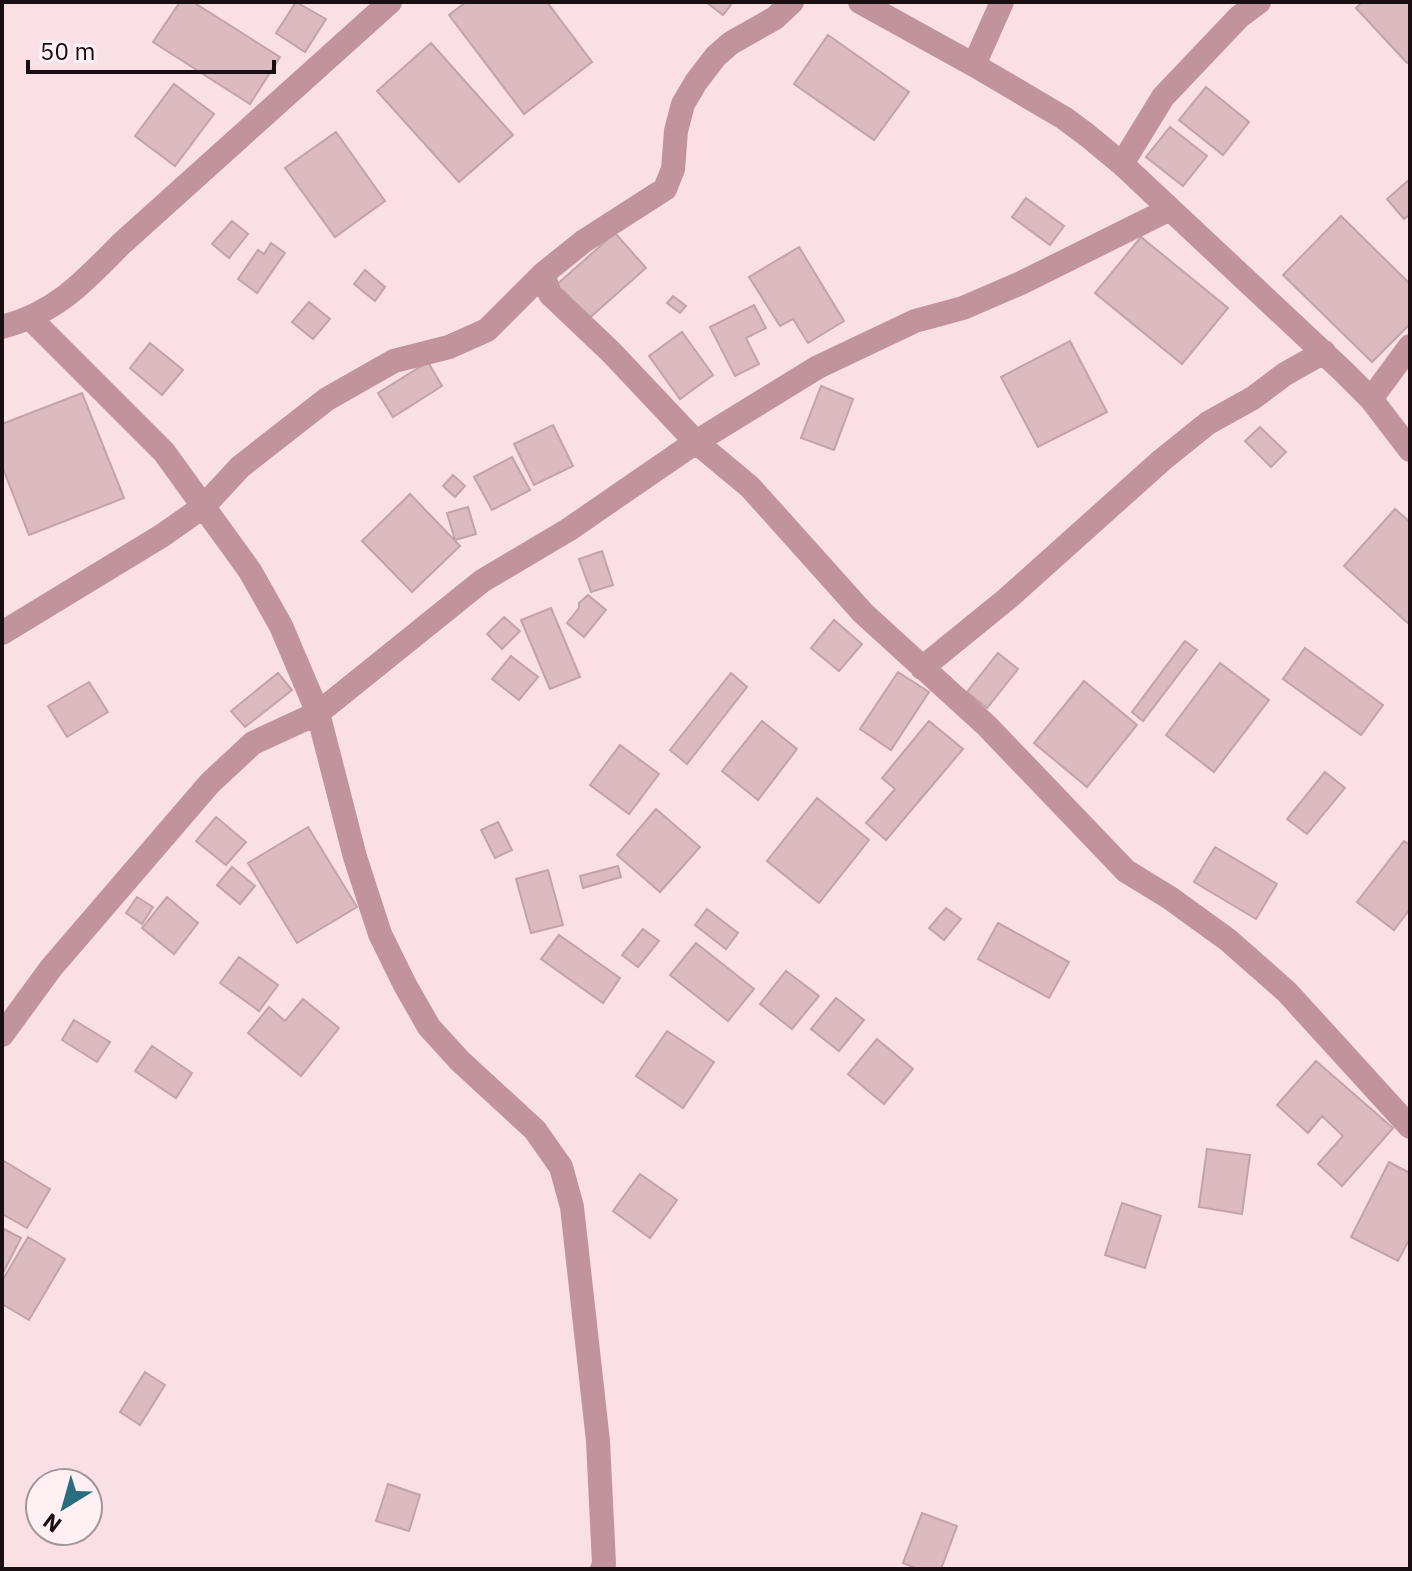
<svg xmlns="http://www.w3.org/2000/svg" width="1412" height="1571" font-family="'IBM Plex Sans',sans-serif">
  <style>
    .building { fill: #dbbac0; stroke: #c3a3a9; stroke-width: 2 }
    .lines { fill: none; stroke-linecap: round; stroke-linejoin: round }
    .minor { stroke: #c1949d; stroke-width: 24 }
  </style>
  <rect width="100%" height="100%" fill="#fadfe4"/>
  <path class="building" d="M 180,2 L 193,2 L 280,57 L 250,104 L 153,42 Z
    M 296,2 L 326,19 L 305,52 L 276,33 Z
    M 466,2 L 547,2 L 592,62 L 524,114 L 449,15 Z
    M 706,2 L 733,2 L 723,15 Z
    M 1362,2 L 1410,2 L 1410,60 L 1407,63 L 1356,8 Z
    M 828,35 L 909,92 L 874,140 L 794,84 Z
    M 431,43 L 513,135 L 459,182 L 377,91 Z
    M 174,84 L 214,114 L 175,166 L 135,136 Z
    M 1206,87 L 1249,122 L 1223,155 L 1179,120 Z
    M 1170,127 L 1207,156 L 1183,186 L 1146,157 Z
    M 336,132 L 385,201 L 335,237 L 285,168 Z
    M 1410,179 L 1410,214 L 1404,219 L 1387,199 Z
    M 1026,198 L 1064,226 L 1050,245 L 1012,217 Z
    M 1341,216 L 1410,284 L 1410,324 L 1372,362 L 1283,275 Z
    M 232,221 L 248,234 L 229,258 L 212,244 Z
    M 615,233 L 646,268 L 586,321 L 555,286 Z
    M 1141,237 L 1228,308 L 1182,364 L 1095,293 Z
    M 271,243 L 285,253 L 257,293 L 238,279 L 258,250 L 264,254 Z
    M 799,247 L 844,321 L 808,343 L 793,319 L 780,326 L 749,277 Z
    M 365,270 L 385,287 L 375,301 L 354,284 Z
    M 673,296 L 686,306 L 680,313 L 667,303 Z
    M 309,302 L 330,319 L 313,339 L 292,322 Z
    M 754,305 L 766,328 L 746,338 L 759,364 L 735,376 L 710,327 Z
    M 682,332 L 713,375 L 680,399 L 649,356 Z
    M 1070,341 L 1107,412 L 1038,447 L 1001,377 Z
    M 150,343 L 183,370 L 162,395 L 130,368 Z
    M 428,362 L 442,386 L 393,417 L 378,393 Z
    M 821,386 L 853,399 L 834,450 L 801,438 Z
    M 82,393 L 124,498 L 29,535 L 2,466 L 2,424 Z
    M 553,425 L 573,466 L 534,485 L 514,444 Z
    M 1260,427 L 1286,452 L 1271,467 L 1245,441 Z
    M 512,457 L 530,490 L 492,510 L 474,477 Z
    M 453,475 L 465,486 L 455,497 L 443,486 Z
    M 410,494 L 460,546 L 412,592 L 362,541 Z
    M 468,507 L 476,534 L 455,540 L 447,513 Z
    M 1395,509 L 1410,522 L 1410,625 L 1344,566 Z
    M 602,551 L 613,585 L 591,592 L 579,559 Z
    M 588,595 L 606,610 L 584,637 L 567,623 L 579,608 L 579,603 Z
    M 551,608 L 580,677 L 550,689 L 521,620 Z
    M 504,617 L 520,631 L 502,649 L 487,634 Z
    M 834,620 L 862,644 L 839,671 L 811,648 Z
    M 1185,641 L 1197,650 L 1143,721 L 1132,712 Z
    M 1305,648 L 1383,705 L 1361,735 L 1283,679 Z
    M 998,653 L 1018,669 L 987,708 L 967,692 Z
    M 511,656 L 538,677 L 519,700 L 492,679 Z
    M 1220,663 L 1269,700 L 1214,772 L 1166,735 Z
    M 898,672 L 929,692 L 891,750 L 860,729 Z
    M 278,673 L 292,690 L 245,727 L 231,711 Z
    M 731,673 L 747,687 L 687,764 L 670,750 Z
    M 1084,681 L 1137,725 L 1087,787 L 1034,743 Z
    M 89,682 L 108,712 L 67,737 L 48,706 Z
    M 762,721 L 797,749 L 758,800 L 722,771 Z
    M 929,721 L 963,749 L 886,840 L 866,823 L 895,789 L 882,778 Z
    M 620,745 L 659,774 L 629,814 L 590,785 Z
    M 1325,772 L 1345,788 L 1307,834 L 1287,819 Z
    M 817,798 L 869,840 L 819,903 L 767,861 Z
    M 656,809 L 700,847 L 660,892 L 617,855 Z
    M 216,817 L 246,842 L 226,865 L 196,841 Z
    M 498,822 L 512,850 L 495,858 L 481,830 Z
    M 308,827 L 357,907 L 297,943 L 248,863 Z
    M 1404,841 L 1410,845 L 1410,909 L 1394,930 L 1357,902 Z
    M 1215,847 L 1277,884 L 1256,919 L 1194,882 Z
    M 618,866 L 621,877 L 583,888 L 580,876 Z
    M 232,867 L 255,886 L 240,904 L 217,885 Z
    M 548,870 L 563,925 L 531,933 L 516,879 Z
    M 137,897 L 153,907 L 142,924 L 126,913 Z
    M 167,897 L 198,923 L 174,954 L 142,928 Z
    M 946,908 L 961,919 L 944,940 L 929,928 Z
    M 707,909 L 738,933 L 726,949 L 695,925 Z
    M 998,923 L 1069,962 L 1049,998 L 978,959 Z
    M 643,929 L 659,941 L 638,967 L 622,955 Z
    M 559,935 L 620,978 L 603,1003 L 541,959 Z
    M 696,943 L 754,989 L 728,1021 L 670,975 Z
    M 239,957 L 278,985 L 259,1011 L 220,983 Z
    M 786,971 L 819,996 L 792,1029 L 760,1004 Z
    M 836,998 L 864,1020 L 839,1051 L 811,1029 Z
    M 303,999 L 339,1028 L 301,1076 L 248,1033 L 269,1007 L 285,1021 Z
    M 74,1020 L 110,1042 L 97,1062 L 62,1040 Z
    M 667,1031 L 714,1062 L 683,1108 L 636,1076 Z
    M 877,1039 L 913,1069 L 884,1104 L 848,1074 Z
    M 152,1046 L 192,1073 L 176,1098 L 135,1071 Z
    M 1316,1061 L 1393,1128 L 1342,1186 L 1318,1164 L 1343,1136 L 1322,1116 L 1308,1133 L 1277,1105 Z
    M 1207,1149 L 1250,1155 L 1242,1214 L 1199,1207 Z
    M 4,1161 L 50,1189 L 27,1228 L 2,1214 L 2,1165 Z
    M 1389,1162 L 1410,1173 L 1410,1238 L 1398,1261 L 1351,1237 Z
    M 640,1174 L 677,1200 L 650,1238 L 613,1211 Z
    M 1122,1203 L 1161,1216 L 1145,1268 L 1105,1255 Z
    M 2,1228 L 21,1238 L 2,1275 Z
    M 28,1237 L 65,1259 L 29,1320 L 2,1304 L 2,1281 Z
    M 145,1372 L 165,1385 L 140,1425 L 120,1412 Z
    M 388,1484 L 420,1495 L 409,1531 L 376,1521 Z
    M 922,1513 L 957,1526 L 941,1569 L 918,1569 L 903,1563 Z"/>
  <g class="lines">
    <path class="minor" d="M 860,2 L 974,65 L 1064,118 L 1087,135 L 1122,164 L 1343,371 L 1371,399 L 1410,450
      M 974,65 L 1002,2
      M 1122,164 L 1163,97 L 1239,17 L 1259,2
      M 543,274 L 550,294 L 611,352 L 696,442 L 750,487 L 863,613 L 987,726 L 1126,871 L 1170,898 L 1228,940 L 1287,992 L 1410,1127
      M 31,319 L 164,452 L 250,571 L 281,626 L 318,713 L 355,857 L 380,934 L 405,985 L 429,1027 L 460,1061 L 535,1130 L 561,1167 L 572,1207 L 598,1441 L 604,1564 L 602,1569
      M 2,327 C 55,313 83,283 120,245 L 390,2
      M 1371,399 L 1410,346
      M 2,633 L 163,535 L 204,506 L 240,467 L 327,399 L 394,361 L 449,347 L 487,330 L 543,274 L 584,241 L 665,189 L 673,169 L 676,131 L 683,104 L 696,82 L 716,56 L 731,43 L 775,18 L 792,2
      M 922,668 L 1008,598 L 1162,460 L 1208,423 L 1253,398 L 1285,374 L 1324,352
      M 2,1035 L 51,968 L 210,783 L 253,743 L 318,713 L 482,581 L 568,530 L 696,442 L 818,367 L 915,321 L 963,308 L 1021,283 L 1170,209"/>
  </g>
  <rect width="1412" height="1571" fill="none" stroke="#190e11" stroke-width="8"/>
  <g transform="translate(64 1507) rotate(217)"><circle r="38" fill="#fef0f3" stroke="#a29699" stroke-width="2"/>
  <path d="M0-6L14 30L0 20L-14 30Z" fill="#296e7e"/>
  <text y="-12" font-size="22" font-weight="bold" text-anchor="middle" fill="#190e11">N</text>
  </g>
  <path d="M28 60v12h246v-12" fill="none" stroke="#190e11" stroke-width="4"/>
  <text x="40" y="60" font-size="24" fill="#190e11" stroke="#fef0f3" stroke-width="6" paint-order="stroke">50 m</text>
</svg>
